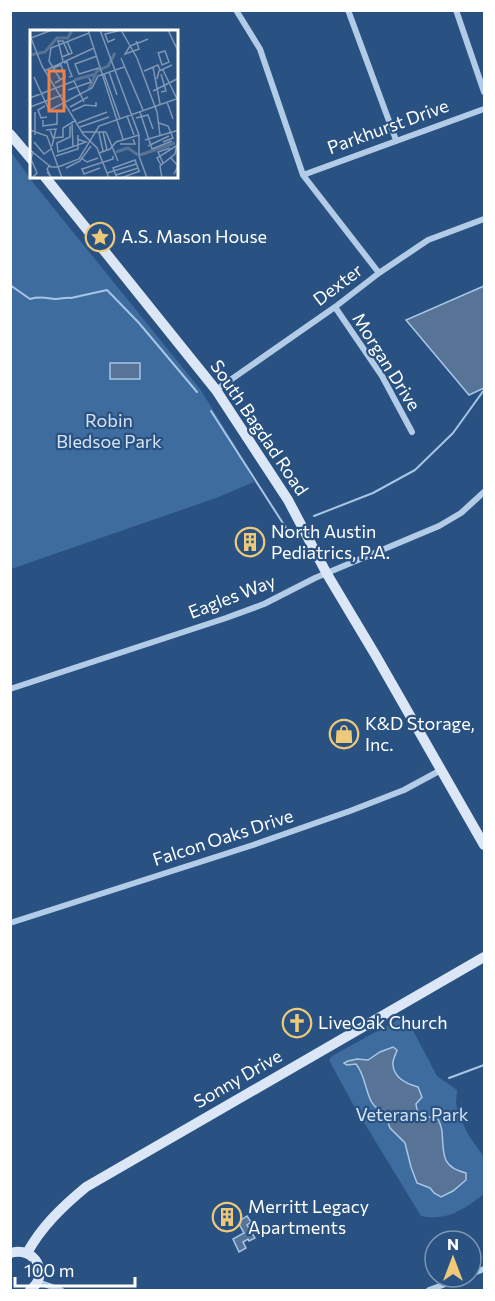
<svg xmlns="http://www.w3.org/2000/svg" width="495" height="1301" font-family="Commissioner,sans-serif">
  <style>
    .green { fill: #3e6c9f }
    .water { fill: #577395; stroke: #a7c6e6; stroke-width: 1.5 }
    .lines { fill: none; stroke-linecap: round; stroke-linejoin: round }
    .stream { stroke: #a7c6e6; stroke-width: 2 }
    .street { stroke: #b2cbe6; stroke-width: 6 }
    .secondary { stroke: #dbe7f6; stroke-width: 10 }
    .labels { text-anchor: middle; stroke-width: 4.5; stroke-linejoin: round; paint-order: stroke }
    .street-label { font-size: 18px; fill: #fff; stroke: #295282 }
    .poi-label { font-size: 18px; fill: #fff; stroke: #295282; text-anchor: start }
    .park-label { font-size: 18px; fill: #d5e4f5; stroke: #295282 }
    .inset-river { fill: none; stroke: #577395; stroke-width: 3 }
    .inset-road { fill: none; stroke: #7f97b4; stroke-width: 1.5 }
    .view { fill: #ee8249; fill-opacity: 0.15; stroke: #ee8249; stroke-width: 3 }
    .inset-edge { fill: none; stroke: #fff; stroke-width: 3 }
  </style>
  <rect width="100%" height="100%" fill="#295282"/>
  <path class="green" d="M 11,152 L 35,185 L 200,389 L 236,447 L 254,482 L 216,498 L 11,569 Z
    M 403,1017 L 407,1019 L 437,1076 L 457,1090 L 456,1103 L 459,1116 L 469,1136 L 484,1157 L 484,1194 C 463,1210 448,1221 421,1216 L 354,1106 L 329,1060 L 332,1056 Z"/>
  <path class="water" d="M 484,286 L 484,388 L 469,395 L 406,320 Z
    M 110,363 L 140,363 L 140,379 L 110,379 Z
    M 393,1047 L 397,1050 C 396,1054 392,1060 393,1065 C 394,1078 407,1084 418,1087 L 422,1097 L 416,1104 C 417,1113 420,1116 428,1118 L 436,1114 C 438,1120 442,1126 442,1132 C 444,1153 440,1167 466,1173 L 466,1180 L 453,1191 L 441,1197 L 434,1193 L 430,1188 L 417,1183 L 411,1167 L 405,1143 L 390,1128 L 384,1111 C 364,1107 369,1079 356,1064 L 347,1065 L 344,1063 L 348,1061 L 357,1059 L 368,1060 L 380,1052 Z
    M 247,1216 L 251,1222 L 247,1225 L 255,1238 L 249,1241 L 248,1239 L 243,1242 L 246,1248 L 239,1252 L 233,1239 L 244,1233 L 238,1222 Z"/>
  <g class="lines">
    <path class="stream" d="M 10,285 L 30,299 C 41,296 45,298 56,299 C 61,299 66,297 71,298 L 107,290 L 139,323 L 197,392
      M 211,411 L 286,528
      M 314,516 L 373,493 L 415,470 L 453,433 L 484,390
      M 449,1078 L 484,1065"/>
    <path class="street" d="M 236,10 L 260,49 L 303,175 L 379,273
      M 348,10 L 396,140
      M 456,10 L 484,92
      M 303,175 L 484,109
      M 335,307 L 382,376 L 412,432
      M 216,390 L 335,307 L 379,273 L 428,240 L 484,219
      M 10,689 L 226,618 L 264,604 L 315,578 L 439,526 L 461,513 L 484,492
      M 10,923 L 253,845 L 350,811 L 404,790 L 441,770
      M 471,1274 L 484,1269
      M 38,1282 L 61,1290
      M 429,1290 L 465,1277"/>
    <path class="secondary" d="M 10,134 L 32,160
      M 45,177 L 216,390 L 288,500 L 327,574 L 376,656 L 484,845
      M 10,1253 C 35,1245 51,1275 30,1290
      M 27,1253 C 42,1226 62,1207 86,1187 L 484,957"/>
  </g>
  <defs>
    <g id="sight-ring" transform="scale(1.5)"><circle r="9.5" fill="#295282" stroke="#edc979" stroke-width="1.5"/><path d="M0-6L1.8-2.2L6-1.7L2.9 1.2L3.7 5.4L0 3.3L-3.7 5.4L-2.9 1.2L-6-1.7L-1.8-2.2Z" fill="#edc979"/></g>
    <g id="building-ring" transform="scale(1.5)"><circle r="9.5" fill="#295282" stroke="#edc979" stroke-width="1.5"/><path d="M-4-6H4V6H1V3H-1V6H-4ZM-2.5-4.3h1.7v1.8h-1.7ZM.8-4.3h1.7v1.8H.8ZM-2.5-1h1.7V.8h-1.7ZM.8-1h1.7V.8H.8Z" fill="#edc979"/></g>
    <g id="shop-ring" transform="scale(1.5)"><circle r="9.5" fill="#295282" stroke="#edc979" stroke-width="1.5"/><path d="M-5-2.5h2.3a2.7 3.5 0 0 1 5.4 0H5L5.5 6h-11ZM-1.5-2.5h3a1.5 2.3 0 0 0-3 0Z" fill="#edc979"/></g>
    <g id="church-ring" transform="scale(1.5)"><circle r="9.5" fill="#295282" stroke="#edc979" stroke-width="1.5"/><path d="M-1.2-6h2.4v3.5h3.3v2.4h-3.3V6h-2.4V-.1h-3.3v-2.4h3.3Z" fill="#edc979"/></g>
  </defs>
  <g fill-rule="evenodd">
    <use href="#sight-ring" x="100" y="237"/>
    <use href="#building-ring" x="250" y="542"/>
    <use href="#shop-ring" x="344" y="734"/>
    <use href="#church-ring" x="297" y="1023"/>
    <use href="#building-ring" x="227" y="1217"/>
  </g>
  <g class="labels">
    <g class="street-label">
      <text transform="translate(388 127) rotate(-20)" y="6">Parkhurst Drive</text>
      <text transform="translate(338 285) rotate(-37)" y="6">Dexter</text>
      <text transform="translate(386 362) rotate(58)" y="6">Morgan Drive</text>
      <text transform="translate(259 428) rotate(56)" y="6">South Bagdad Road</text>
      <text transform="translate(232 597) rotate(-21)" y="6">Eagles Way</text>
      <text transform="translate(223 838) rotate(-18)" y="6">Falcon Oaks Drive</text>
      <text transform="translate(238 1079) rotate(-30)" y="6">Sonny Drive</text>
    </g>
    <g class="poi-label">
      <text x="121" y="243">A.S. Mason House</text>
      <text x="271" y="538">North Austin<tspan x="271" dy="21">Pediatrics, P.A.</tspan></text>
      <text x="365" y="730">K&amp;D Storage,<tspan x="365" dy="21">Inc.</tspan></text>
      <text x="318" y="1029">LiveOak Church</text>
      <text x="248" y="1213">Merritt Legacy<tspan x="248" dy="21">Apartments</tspan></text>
    </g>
    <g class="park-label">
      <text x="109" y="427">Robin<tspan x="109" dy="21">Bledsoe Park</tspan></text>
      <text x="412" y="1121">Veterans Park</text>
    </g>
  </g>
  <g transform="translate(30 30)">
    <rect width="148" height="148" fill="#295282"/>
    <path class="inset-river" d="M 0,25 L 15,22 L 27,8 L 38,8 L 42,0M 44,50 L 66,44M 59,59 L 67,41 L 78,36 L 85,23M 86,122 L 98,118 L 108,125M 110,125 L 145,113"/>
    <path class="inset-road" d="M 58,0 L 93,109M 70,0 L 109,105 L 109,126 L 117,148M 91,0 L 107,28 L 127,82 L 130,105M 138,0 L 149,23M 1,8 L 12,36 L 53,104 L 67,118 L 79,148M 1,8 L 22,0M 85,9 L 78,12 L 75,4 L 88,1M 106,11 L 107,13 L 109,19 L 95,24 L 100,16 L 105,14 L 107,13 L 111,12 L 118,9M 128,22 L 132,35 L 139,32 L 135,21 L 128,23M 67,26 L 45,34 L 49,44 L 69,38M 32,27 L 42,23 L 37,11M 91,28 L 113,80M 33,31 L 28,11 L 33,11 L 39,25M 34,33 L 37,32 L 39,39 L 42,46 L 39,47M 123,37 L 130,74M 24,38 L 31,35 L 35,47 L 25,53M 133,40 L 148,71M 14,41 L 64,18M 114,41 L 128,35 L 130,40M 79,42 L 87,65M 74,44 L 90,89M 131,44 L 136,61 L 131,62M 4,47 L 19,80M 30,49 L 19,31 L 21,18 L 59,3M 127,49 L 129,41 L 142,35M 38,60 L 61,52 L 59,48M 123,61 L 149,48M 0,68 L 44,51 L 54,72M 137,72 L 143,89M 15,76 L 8,80 L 11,88 L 17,87M 0,77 L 32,65M 40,77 L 58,67M 20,80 L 62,58 L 68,46 L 94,37M 42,81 L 55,75 L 66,76 L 66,72M 5,82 L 5,105M 110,82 L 122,119 L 142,111M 97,86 L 104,105M 106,88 L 118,85 L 123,99M 13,90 L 13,96 L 27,94 L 27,82M 48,93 L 77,82M 129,93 L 138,96 L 143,108 L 133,112M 42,94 L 43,117M 40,96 L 40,107 L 27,113 L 28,122 L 56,112 L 47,109M 50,97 L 79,87M 0,100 L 17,106 L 32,148M 16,100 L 26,99 L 22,116M 20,100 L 23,108 L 33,107 L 33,98 L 46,90M 52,102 L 76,102M 73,102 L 77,120M 76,102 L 88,131M 69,103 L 73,121M 115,110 L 149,100M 4,112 L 14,124 L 21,119M 90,114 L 105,114 L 103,109M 118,116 L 139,106M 0,120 L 21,137 L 28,137M 69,123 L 80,119 L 86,112 L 109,105M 26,126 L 48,119 L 48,105M 51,128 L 57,132 L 68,128M 141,128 L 148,136 L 144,144M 133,133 L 128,122 L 140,118M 131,135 L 127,128 L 146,116M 28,137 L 49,129 L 69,96 L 149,68M 36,138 L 50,131 L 61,116M 70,138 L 54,144 L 52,139 L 83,129 L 83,126M 17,142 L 21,147 L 17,139 L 20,135M 77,143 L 106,134M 86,145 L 108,138M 2,148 L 7,143 L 1,129 L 3,121M 87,148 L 83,138 L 105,130 L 109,141M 91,148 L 110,141M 132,148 L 130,136 L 145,124 L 149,106"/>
    <path class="view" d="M 19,41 L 34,41 L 34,81 L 19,81 Z"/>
    <rect width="148" height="148" class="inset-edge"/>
  </g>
  <rect width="495" height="1301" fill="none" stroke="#ffffff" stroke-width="24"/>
  <g transform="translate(453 1259)"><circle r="28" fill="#295282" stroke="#7f97b4" stroke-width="1.5"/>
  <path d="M0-4.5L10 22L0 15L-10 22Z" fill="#edc979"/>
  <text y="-9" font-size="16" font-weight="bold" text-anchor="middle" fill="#ffffff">N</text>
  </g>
  <path d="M15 1277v9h120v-9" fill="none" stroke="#ffffff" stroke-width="3"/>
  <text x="24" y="1277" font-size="18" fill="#ffffff" stroke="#295282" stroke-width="4.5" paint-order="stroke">100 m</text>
</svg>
